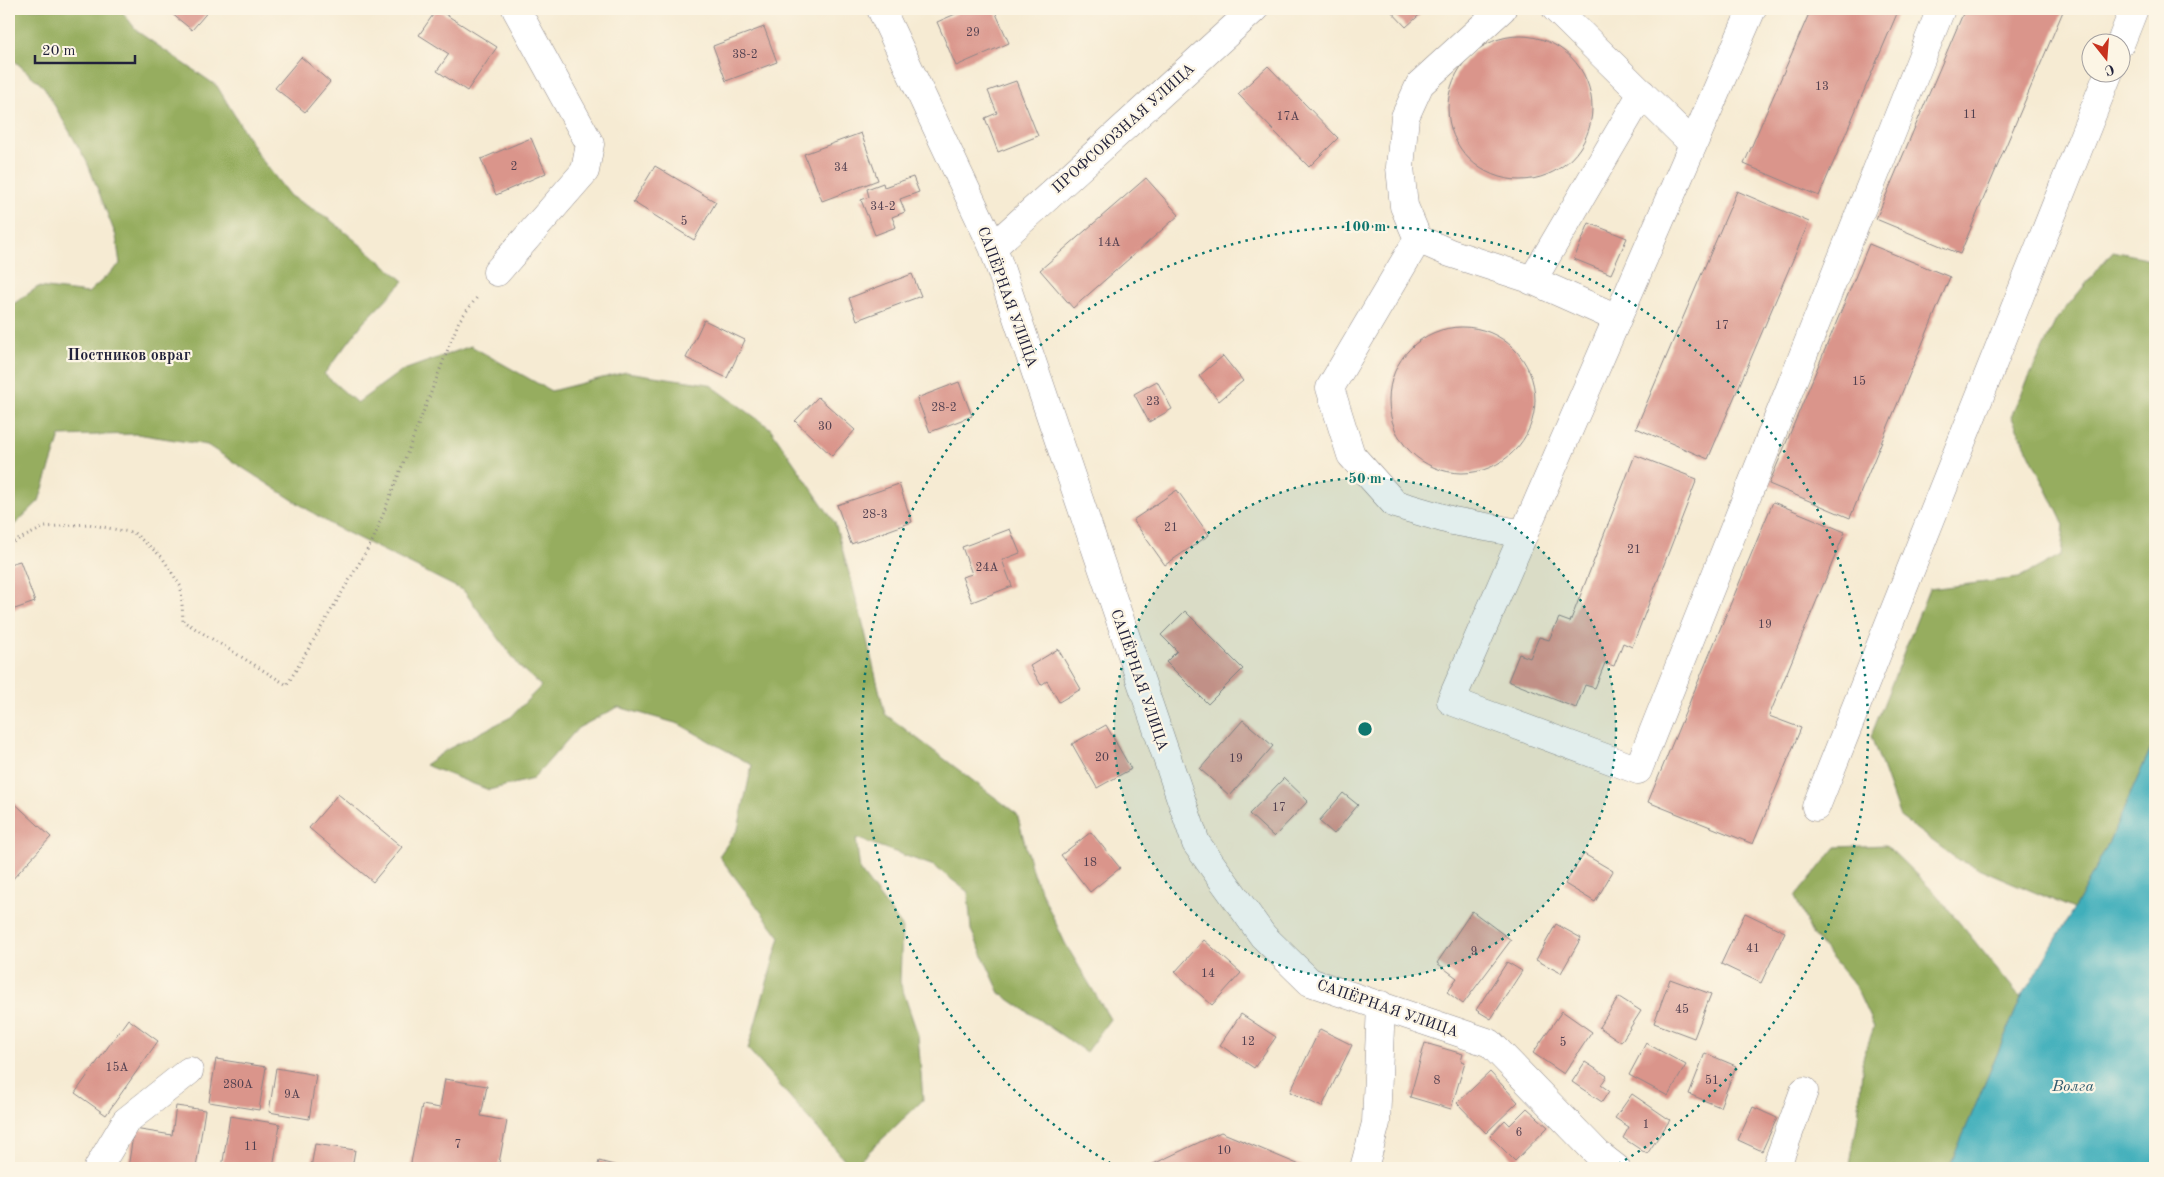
<svg xmlns="http://www.w3.org/2000/svg" width="2164" height="1177" font-family="'Old Standard TT',serif">
  <style>
    .forest { fill: #96ad5f; stroke: #5c684d }
    .water { fill: #3fafbb; stroke: #30687b }
    .building { fill: #da958b }
    .lines { fill: none; stroke-linecap: round; stroke-linejoin: round }
    .minor-casing { stroke: #8c8687; stroke-width: 29 }
    .path { stroke: #8c8687; stroke-width: 3; stroke-dasharray: 1 4; stroke-linecap: butt }
    .minor { stroke: #fff; stroke-width: 28 }
    .ring { fill: none; stroke: #0f766e; stroke-width: 2.5; stroke-dasharray: 2.5 5 }
    .labels { text-anchor: middle; stroke-width: 4.5; stroke-linejoin: round; paint-order: stroke }
    .number-label { font-size: 12px; fill: #503f4f }
    .street-label { font-size: 15px; fill: #22223b; stroke: #fcf5e5 }
    .neighbourhood-label { font-size: 16px; font-weight: bold; fill: #22223b; stroke: #fcf5e5 }
    .water-label { font-size: 16px; font-style: italic; fill: #2e5a6e; stroke: #fcf5e5 }
    .centre { fill: #0f766e; stroke: #fcf5e5; stroke-width: 2.5 }
    .ring-label { font-size: 15px; text-anchor: middle; font-weight: bold; fill: #0f766e; stroke: #fcf5e5; stroke-width: 4.5; stroke-linejoin: round; paint-order: stroke }
  </style>
  <rect width="100%" height="100%" fill="#fcf5e5"/>
  <filter id="ink" filterUnits="userSpaceOnUse"><feTurbulence type="fractalNoise" baseFrequency=".02" numOctaves="2"/><feDisplacementMap in="SourceGraphic" scale="10" xChannelSelector="R" yChannelSelector="G"/><feConvolveMatrix kernelMatrix="1 2 1 2 8 2 1 2 1" color-interpolation-filters="sRGB"/></filter>
  <filter id="wash" filterUnits="userSpaceOnUse"><feTurbulence type="fractalNoise" baseFrequency=".0096" numOctaves="4" result="noise"/><feDisplacementMap in="SourceGraphic" scale="20" xChannelSelector="R" yChannelSelector="G"/><feGaussianBlur stdDeviation="1.12" result="paint"/><feColorMatrix in="noise" values="0 0 0 0 0 0 0 0 0 0 0 0 0 0 0 0 0 1.4 0 .05"/><feComposite in="paint" operator="in"/></filter>
  <g filter="url(#wash)">
    <rect width="100%" height="100%" fill="#f6ebd3"/>
    <path class="forest" d="M 9,9 L 120,9 L 138,32 L 217,86 L 259,156 L 290,196 L 328,218 L 404,281 L 363,323 L 324,374 L 357,403 L 401,371 L 471,346 L 551,391 L 626,372 L 709,384 L 770,428 L 835,523 L 862,620 L 885,714 L 1017,814 L 1033,874 L 1065,943 L 1110,1019 L 1086,1052 L 1000,993 L 971,930 L 968,892 L 934,866 L 856,838 L 860,871 L 902,926 L 900,982 L 918,1035 L 923,1100 L 852,1168 L 748,1049 L 780,937 L 719,856 L 738,829 L 752,765 L 679,724 L 618,707 L 578,728 L 533,779 L 489,790 L 425,765 L 448,749 L 511,717 L 541,686 L 520,667 L 464,591 L 332,525 L 207,445 L 137,434 L 60,436 L 39,501 L 10,529 L 9,307 L 38,287 L 88,293 L 120,264 L 116,236 L 87,162 L 44,87 L 9,56 Z
      M 2113,251 L 2155,260 L 2155,739 L 2110,840 L 2074,909 L 1957,859 L 1900,817 L 1871,736 L 1929,589 L 2019,578 L 2061,555 L 2064,525 L 2011,416 L 2056,320 Z
      M 1886,845 L 1936,894 L 2021,998 L 1949,1168 L 1852,1168 L 1850,1164 L 1858,1118 L 1863,1058 L 1874,1027 L 1855,986 L 1812,934 L 1795,897 L 1836,847 Z"/>
    <path class="water" d="M 2155,739 L 2155,1168 L 1949,1168 L 2021,998 L 2074,909 L 2110,840 Z"/>
    <g id="blocks">
      <path class="building" d="M 166,9 L 210,9 L 192,30 Z
        M 437,9 L 497,47 L 467,91 L 437,71 L 449,54 L 419,35 Z
        M 967,9 L 994,9 L 1009,43 L 956,66 L 937,22 Z
        M 1389,9 L 1426,9 L 1406,27 Z
        M 1611,9 L 1623,9 L 1619,15 Z
        M 1811,9 L 1899,9 L 1819,196 L 1744,164 Z
        M 1965,9 L 2064,9 L 1960,254 L 1876,219 Z
        M 764,27 L 777,62 L 726,81 L 713,46 Z
        M1448 108a72 72 0 1 1 144 0a72 72 0 1 1-144 0Z
        M 301,57 L 330,82 L 305,112 L 275,88 Z
        M 1268,66 L 1338,138 L 1309,167 L 1238,94 Z
        M 1016,81 L 1038,136 L 998,152 L 985,118 L 997,113 L 988,91 Z
        M 861,133 L 878,180 L 822,201 L 804,154 Z
        M 531,138 L 546,173 L 496,195 L 481,159 Z
        M 655,166 L 716,202 L 694,240 L 633,202 Z
        M 913,177 L 919,192 L 900,199 L 905,212 L 892,217 L 896,227 L 875,235 L 861,200 L 869,197 L 867,189 L 883,183 L 884,187 Z
        M 1146,178 L 1179,215 L 1073,308 L 1040,270 Z
        M 1737,191 L 1809,222 L 1708,459 L 1636,428 Z
        M 1589,223 L 1627,238 L 1611,274 L 1574,259 Z
        M 1869,244 L 1950,277 L 1850,518 L 1769,484 Z
        M 912,274 L 921,296 L 857,320 L 849,298 Z
        M 704,320 L 745,340 L 727,378 L 686,358 Z
        M1389 400a73 73 0 1 1 146 0a73 73 0 1 1-146 0Z
        M 1223,356 L 1243,381 L 1219,401 L 1199,376 Z
        M 1157,381 L 1172,409 L 1149,422 L 1134,394 Z
        M 959,382 L 972,416 L 930,432 L 917,398 Z
        M 818,397 L 855,430 L 832,456 L 795,421 Z
        M 1635,455 L 1697,479 L 1632,647 L 1623,643 L 1614,666 L 1605,663 L 1595,688 L 1585,685 L 1576,708 L 1508,681 L 1519,654 L 1530,658 L 1539,637 L 1549,640 L 1559,618 L 1570,622 Z
        M 899,484 L 912,522 L 851,544 L 837,505 Z
        M 1177,490 L 1209,535 L 1165,565 L 1133,520 Z
        M 1773,502 L 1845,532 L 1769,716 L 1801,728 L 1753,844 L 1648,802 Z
        M 1010,529 L 1020,553 L 1002,560 L 1012,586 L 972,602 L 962,577 L 972,574 L 962,547 Z
        M 20,561 L 35,602 L 9,611 L 9,564 Z
        M 1185,611 L 1243,669 L 1208,704 L 1166,662 L 1177,651 L 1161,635 Z
        M 1058,649 L 1081,689 L 1059,702 L 1047,681 L 1041,685 L 1030,666 Z
        M 1243,720 L 1273,746 L 1230,796 L 1200,769 Z
        M 1106,725 L 1131,769 L 1097,788 L 1072,744 Z
        M 1284,778 L 1308,801 L 1274,837 L 1249,814 Z
        M 1343,793 L 1358,805 L 1334,834 L 1319,821 Z
        M 338,794 L 402,847 L 373,882 L 309,828 Z
        M 9,798 L 51,837 L 9,883 Z
        M 1091,832 L 1120,868 L 1090,892 L 1061,855 Z
        M 1584,854 L 1613,871 L 1595,902 L 1565,884 Z
        M 1472,911 L 1511,940 L 1463,1004 L 1447,992 L 1457,978 L 1437,963 Z
        M 1745,913 L 1785,932 L 1761,983 L 1721,964 Z
        M 1556,924 L 1581,938 L 1561,973 L 1536,960 Z
        M 1204,940 L 1241,973 L 1212,1005 L 1175,972 Z
        M 1507,962 L 1522,971 L 1491,1019 L 1476,1010 Z
        M 1670,979 L 1711,994 L 1694,1038 L 1654,1023 Z
        M 1619,997 L 1641,1011 L 1621,1042 L 1599,1027 Z
        M 1562,1011 L 1592,1032 L 1564,1074 L 1533,1053 Z
        M 1241,1014 L 1276,1037 L 1254,1068 L 1220,1045 Z
        M 128,1019 L 158,1041 L 106,1115 L 75,1093 Z
        M 1320,1029 L 1352,1045 L 1322,1107 L 1290,1092 Z
        M 1425,1043 L 1463,1054 L 1461,1061 L 1465,1062 L 1451,1109 L 1410,1097 Z
        M 1646,1043 L 1686,1065 L 1668,1096 L 1629,1075 Z
        M 1705,1053 L 1736,1066 L 1720,1107 L 1689,1094 Z
        M 216,1059 L 266,1067 L 259,1110 L 209,1102 Z
        M 1585,1062 L 1607,1076 L 1601,1085 L 1609,1091 L 1602,1102 L 1572,1082 Z
        M 276,1068 L 316,1075 L 309,1119 L 269,1112 Z
        M 1490,1072 L 1518,1102 L 1486,1133 L 1457,1103 Z
        M 445,1079 L 487,1086 L 481,1116 L 507,1121 L 498,1168 L 410,1168 L 422,1105 L 440,1108 Z
        M 1632,1094 L 1670,1120 L 1647,1154 L 1623,1138 L 1629,1127 L 1615,1118 Z
        M 176,1106 L 205,1110 L 196,1168 L 128,1168 L 134,1129 L 172,1135 Z
        M 1753,1107 L 1777,1118 L 1762,1151 L 1738,1140 Z
        M 1527,1108 L 1548,1127 L 1515,1161 L 1490,1136 L 1505,1120 L 1510,1125 Z
        M 230,1116 L 280,1124 L 273,1168 L 222,1168 Z
        M 1221,1132 L 1307,1168 L 1145,1168 Z
        M 315,1144 L 355,1150 L 352,1168 L 311,1168 Z
        M 599,1161 L 625,1168 L 597,1168 Z"/>
    </g>
  </g>
  <g filter="url(#ink)">
    <use href="#blocks" fill-opacity="0" stroke="#8c8687" stroke-width="1"/>
    <g class="lines">
      <g class="minor-casing">
        <path id="minor" d="M 881,9 L 993,247 L 1196,843 L 1263,936 L 1310,982 L 1490,1043 L 1598,1154 L 1616,1168
          M 1502,9 L 1420,84 L 1405,117 L 1400,167 L 1404,206 L 1418,239 L 1450,253 L 1527,278 L 1617,318
          M 1556,9 L 1693,144
          M 1752,9 L 1451,701 L 1638,770 L 1941,9
          M 2121,42 L 2134,9
          M 1418,239 L 1330,388 L 1351,455 L 1395,504 L 1453,521 L 1524,534
          M 993,247 L 1254,9
          M 497,272 L 585,171 L 590,144 L 516,9
          M 1532,281 L 1642,93
          M 1816,807 L 2109,72
          M 98,1168 L 126,1121 L 189,1071
          M 1364,1168 L 1376,1123 L 1381,1005
          M 1776,1168 L 1804,1091"/>
      </g>
      <path class="path" d="M 9,544 L 45,527 L 88,524 L 134,533 L 162,557 L 181,587 L 183,621 L 287,685 L 373,540 L 459,321 L 478,296"/>
      <use href="#minor" class="minor"/>
    </g>
  </g>
  <circle cx="1365" cy="729" r="251" fill="#0f766e" fill-opacity=".12"/>
  <g class="ring">
    <circle cx="1365" cy="729" r="251"/>
    <path d="M1117 1167A503 503 0 1 1 1613 1167"/>
  </g>
  <g class="labels">
    <g class="number-label">
      <text x="973" y="36">29</text>
      <text x="745" y="58">38-2</text>
      <text x="1822" y="90">13</text>
      <text x="1970" y="118">11</text>
      <text x="1288" y="120">17А</text>
      <text x="514" y="170">2</text>
      <text x="841" y="171">34</text>
      <text x="883" y="210">34-2</text>
      <text x="684" y="225">5</text>
      <text x="1109" y="246">14А</text>
      <text x="1722" y="329">17</text>
      <text x="1859" y="385">15</text>
      <text x="1153" y="405">23</text>
      <text x="944" y="411">28-2</text>
      <text x="825" y="430">30</text>
      <text x="875" y="518">28-3</text>
      <text x="1171" y="531">21</text>
      <text x="1634" y="553">21</text>
      <text x="987" y="571">24А</text>
      <text x="1765" y="628">19</text>
      <text x="1102" y="761">20</text>
      <text x="1236" y="762">19</text>
      <text x="1279" y="811">17</text>
      <text x="1090" y="866">18</text>
      <text x="1753" y="952">41</text>
      <text x="1474" y="955">9</text>
      <text x="1208" y="977">14</text>
      <text x="1682" y="1013">45</text>
      <text x="1248" y="1045">12</text>
      <text x="1563" y="1046">5</text>
      <text x="117" y="1071">15А</text>
      <text x="1437" y="1084">8</text>
      <text x="1712" y="1084">51</text>
      <text x="238" y="1088">280А</text>
      <text x="292" y="1098">9А</text>
      <text x="1646" y="1128">1</text>
      <text x="1519" y="1136">6</text>
      <text x="458" y="1148">7</text>
      <text x="251" y="1150">11</text>
      <text x="1224" y="1154">10</text>
    </g>
    <g class="street-label">
      <text transform="translate(1123 128) rotate(-42)" y="5">ПРОФСОЮЗНАЯ УЛИЦА</text>
      <text transform="translate(1008 297) rotate(70)" y="5">САПЁРНАЯ УЛИЦА</text>
      <text transform="translate(1140 680) rotate(71)" y="5">САПЁРНАЯ УЛИЦА</text>
      <text transform="translate(1388 1008) rotate(19)" y="5">САПЁРНАЯ УЛИЦА</text>
    </g>
    <g class="neighbourhood-label">
      <text x="129" y="360">Постников овраг</text>
    </g>
    <g class="water-label">
      <text x="2073" y="1091">Волга</text>
    </g>
  </g>
  <circle cx="1365" cy="729" r="8" class="centre"/>
  <g class="ring-label">
    <text x="1365" y="231">100 m</text>
    <text x="1365" y="483">50 m</text>
  </g>
  <rect width="2164" height="1177" fill="none" stroke="#fcf5e5" stroke-width="30"/>
  <g transform="translate(2106 58) rotate(163)"><circle r="24" fill="#fcf5e5" stroke="#a5a1a1"/>
  <path d="M0-4L9 19L0 12L-9 19Z" fill="#c8321e"/>
  <text y="-8" font-size="14" font-weight="bold" text-anchor="middle" fill="#22223b">С</text>
  </g>
  <path d="M35 55v8h100v-8" fill="none" stroke="#22223b" stroke-width="2.5"/>
  <text x="42" y="55" font-size="15" fill="#22223b" stroke="#fcf5e5" stroke-width="4" paint-order="stroke">20 m</text>
</svg>
